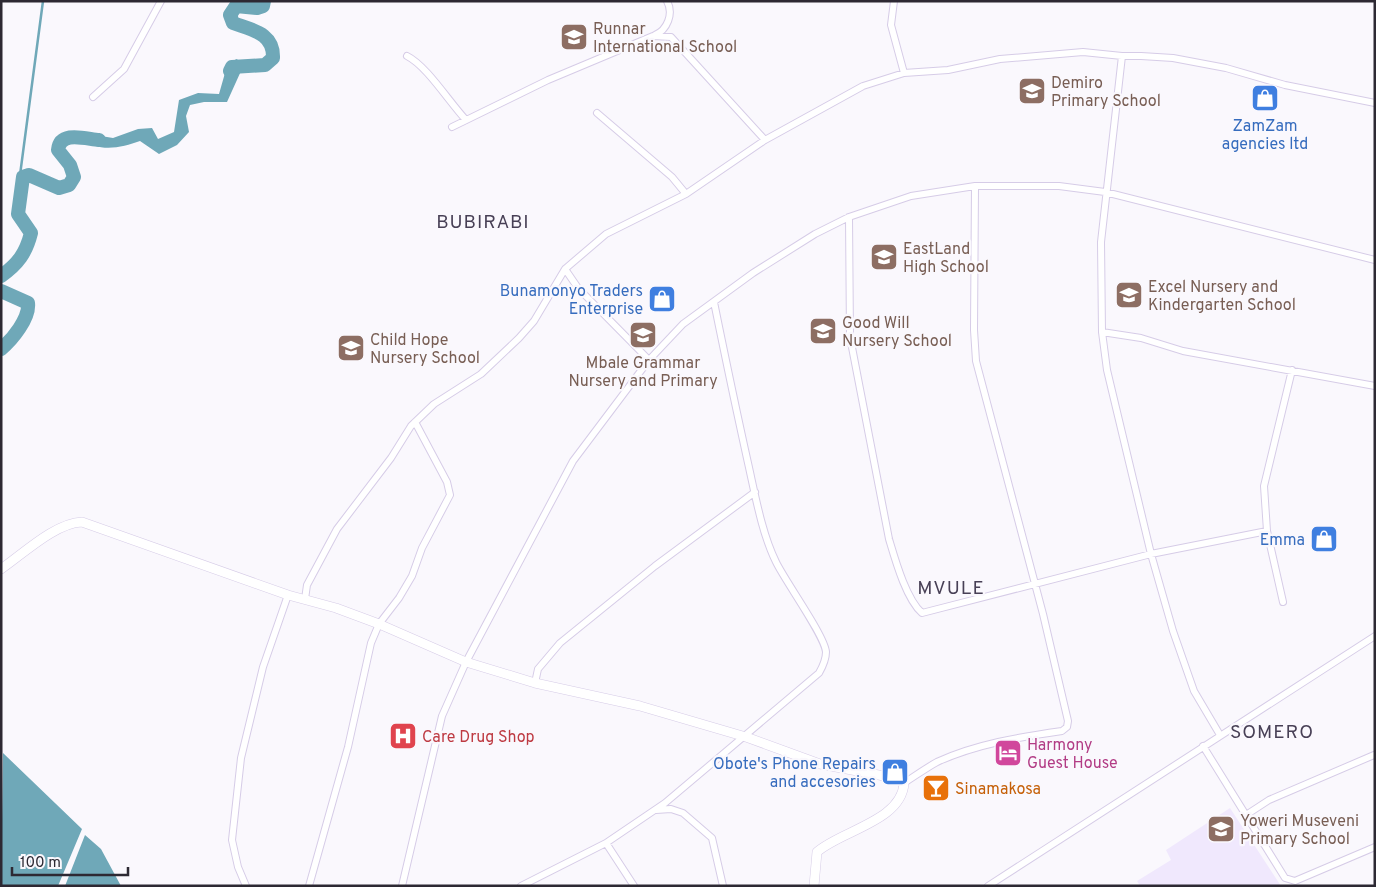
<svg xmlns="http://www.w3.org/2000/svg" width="1376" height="887" font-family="Overpass,sans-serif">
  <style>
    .built { fill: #f0e8fd }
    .water { fill: #6fa8b8 }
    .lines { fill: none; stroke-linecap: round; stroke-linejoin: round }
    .stream { stroke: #6fa8b8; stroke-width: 2.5 }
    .river { stroke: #6fa8b8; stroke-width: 14 }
    .street-casing { stroke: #d6cce7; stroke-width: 8 }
    .secondary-casing { stroke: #d6cce7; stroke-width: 10 }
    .street { stroke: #fff; stroke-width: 6 }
    .secondary { stroke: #fff; stroke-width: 9 }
    .labels { text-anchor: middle; stroke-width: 4.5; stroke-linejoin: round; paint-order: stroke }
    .education-label { font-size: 16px; fill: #785e54; stroke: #faf8fd; text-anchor: start }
    .shop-label { font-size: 16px; fill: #366cbe; stroke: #faf8fd; text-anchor: end }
    .health-label { font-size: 16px; fill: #be3a42; stroke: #faf8fd; text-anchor: start }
    .hotel-label { font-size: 16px; fill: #b23c85; stroke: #faf8fd; text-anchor: start }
    .food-label { font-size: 16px; fill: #c56008; stroke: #faf8fd; text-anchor: start }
    .quarter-label { font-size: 19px; letter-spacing: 1px; fill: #484056; stroke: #faf8fd }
  </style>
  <rect width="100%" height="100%" fill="#faf8fd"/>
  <path class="built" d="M 1230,808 L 1281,886 L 1140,886 L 1137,881 L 1171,860 L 1166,850 Z"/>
  <path class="water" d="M 236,59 L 243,62 L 248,71 L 241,71 L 227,102 L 204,102 L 190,105 L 186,116 L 189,132 L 177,145 L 159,154 L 140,141 C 121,148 98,153 81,138 L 83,133 L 113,138 L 138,129 L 152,128 L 158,139 L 174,132 L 179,100 L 198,93 L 219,94 L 225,73 Z
    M 3,753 L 82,829 L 58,886 L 1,886 Z
    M 85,835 L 101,849 L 121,886 L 65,886 Z"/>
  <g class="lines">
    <path class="stream" d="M 23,177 L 20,175 L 43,1"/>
    <path class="river" d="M 230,71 L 232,67 L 265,65 L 273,58 C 274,33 252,30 233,23 L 230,15 L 236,6 L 257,8 L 263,6 L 264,1
      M 1,276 C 18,264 26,253 31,233 L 18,214 L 23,177 L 29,175 L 59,188 L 69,185 L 74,177 L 70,165 L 58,150 C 60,130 86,139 99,140
      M 1,291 L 28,303 C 30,318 12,340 1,349"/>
    <g class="street-casing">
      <path id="street" d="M 894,1 L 891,25 L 904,73
        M 655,35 C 667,30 674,14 667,1
        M 407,56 C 427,66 449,102 466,120
        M 1122,56 L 1101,242 L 1102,332 L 1107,370 L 1151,554 L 1173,631 L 1194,691 L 1220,735
        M 93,97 L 124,69 L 161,1
        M 597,113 L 672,177 L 686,194
        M 452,127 L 548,80 L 653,36 L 671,37 L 765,140
        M 849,217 L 850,337 L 889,539 C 895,559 906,599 922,613 L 1151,554 L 1267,531
        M 1102,332 L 1141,338 L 1183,351 L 1375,386
        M 649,360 L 578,288 L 565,269 L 606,234 L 686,194 L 765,140 L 863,86 L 904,73 L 948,70 L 1000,59 L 1083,52 L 1122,56 L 1141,56 L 1173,58 L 1226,68 L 1285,85 L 1375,103
        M 305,599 L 307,585 L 337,529 L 391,458 L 411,426 L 434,404 L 481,374 L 519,338 L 534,321 L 565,269
        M 1283,602 L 1267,531 L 1264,486 L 1292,370
        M 535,683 L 538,669 L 560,643 L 655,566 L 755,492
        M 1203,746 L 1285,878 L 1295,881 L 1375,847
        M 904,783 C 915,776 926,768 937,762 C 976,744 1020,737 1062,731 L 1067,727 L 1068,721 L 1043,614 L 976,361 L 974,330 L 975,186
        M 656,810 L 671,809 L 683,813 L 712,838 L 723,886
        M 1246,815 L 1269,800 L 1374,755
        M 246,886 L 238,867 L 232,840 L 241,758 L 263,667 L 288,595
        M 309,886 L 348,747 L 371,643 L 379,624 L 399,598 L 412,576 L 422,548 L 450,495 L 447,482 L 415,422
        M 402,886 L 442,716 L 466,662 L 573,461 L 649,360 L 683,324 L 753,273 L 815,234 L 849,217 L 911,196 L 975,186 L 1059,186 L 1105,192 L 1375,260
        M 521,886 L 606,843
        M 634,886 L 606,843 L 665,803 L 819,673 C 823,666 826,660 826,652 C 825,636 785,581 776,562 C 762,534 755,494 748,463 C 736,409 725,356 714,302
        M 988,886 L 1375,636"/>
    </g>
    <g class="secondary-casing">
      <path id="secondary" d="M 1,569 C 23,554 55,523 82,522 L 288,595 L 336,608 L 379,624 L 466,662 L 535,683 L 640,706 L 746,737 L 820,764 L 900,779 L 904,783 C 902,821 840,831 817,852 L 814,886"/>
    </g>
    <use href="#street" class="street"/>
    <use href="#secondary" class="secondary"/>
  </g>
  <defs>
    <g id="school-square" transform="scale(1.4375)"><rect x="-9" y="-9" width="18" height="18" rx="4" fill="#8d6e63" stroke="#faf8fd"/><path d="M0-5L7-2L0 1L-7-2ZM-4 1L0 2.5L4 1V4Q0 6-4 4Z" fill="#fff"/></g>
    <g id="shop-square" transform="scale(1.4375)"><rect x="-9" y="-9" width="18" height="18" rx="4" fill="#3f7fe0" stroke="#faf8fd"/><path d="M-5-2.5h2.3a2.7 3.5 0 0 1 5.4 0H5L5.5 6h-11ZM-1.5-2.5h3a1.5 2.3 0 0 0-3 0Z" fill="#fff"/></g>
    <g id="hospital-square" transform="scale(1.4375)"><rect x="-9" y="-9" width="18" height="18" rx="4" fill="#e0444e" stroke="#faf8fd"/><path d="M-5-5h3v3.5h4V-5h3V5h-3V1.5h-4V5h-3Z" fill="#fff"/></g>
    <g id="hotel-square" transform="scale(1.4375)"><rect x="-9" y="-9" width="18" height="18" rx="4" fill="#d1479c" stroke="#faf8fd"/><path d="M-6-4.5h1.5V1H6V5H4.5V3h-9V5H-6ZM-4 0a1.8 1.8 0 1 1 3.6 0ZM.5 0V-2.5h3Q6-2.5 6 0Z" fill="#fff"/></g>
    <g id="bar-square" transform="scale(1.4375)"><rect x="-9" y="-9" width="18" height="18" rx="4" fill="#e8710a" stroke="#faf8fd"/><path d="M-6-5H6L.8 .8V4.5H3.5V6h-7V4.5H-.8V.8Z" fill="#fff"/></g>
  </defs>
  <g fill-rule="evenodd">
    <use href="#school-square" x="574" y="37"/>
    <use href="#school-square" x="1032" y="91"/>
    <use href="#shop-square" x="1265" y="98"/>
    <use href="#school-square" x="884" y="257"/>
    <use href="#school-square" x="1129" y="295"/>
    <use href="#shop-square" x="662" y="299"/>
    <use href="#school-square" x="823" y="331"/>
    <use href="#school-square" x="643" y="335"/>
    <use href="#school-square" x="351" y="348"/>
    <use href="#shop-square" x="1324" y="539"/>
    <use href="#hospital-square" x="403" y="736"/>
    <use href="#hotel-square" x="1008" y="753"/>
    <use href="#shop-square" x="895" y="772"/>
    <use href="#bar-square" x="936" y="788"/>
    <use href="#school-square" x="1221" y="829"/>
  </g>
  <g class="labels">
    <g class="education-label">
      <text x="593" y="34">Runnar<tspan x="593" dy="18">International School</tspan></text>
      <text x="1051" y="88">Demiro<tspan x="1051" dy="18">Primary School</tspan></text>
      <text x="903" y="254">EastLand<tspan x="903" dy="18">High School</tspan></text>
      <text x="1148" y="292">Excel Nursery and<tspan x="1148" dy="18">Kindergarten School</tspan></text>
      <text x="842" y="328">Good Will<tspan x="842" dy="18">Nursery School</tspan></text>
      <text x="370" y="345">Child Hope<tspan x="370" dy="18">Nursery School</tspan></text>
      <text x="643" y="368" text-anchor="middle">Mbale Grammar<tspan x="643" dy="18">Nursery and Primary</tspan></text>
      <text x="1240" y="826">Yoweri Museveni<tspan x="1240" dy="18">Primary School</tspan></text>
    </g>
    <g class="shop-label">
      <text x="1265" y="131" text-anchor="middle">ZamZam<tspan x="1265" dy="18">agencies ltd</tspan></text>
      <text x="643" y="296">Bunamonyo Traders<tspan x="643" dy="18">Enterprise</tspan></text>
      <text x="1305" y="545">Emma</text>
      <text x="876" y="769">Obote's Phone Repairs<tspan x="876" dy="18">and accesories</tspan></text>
    </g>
    <g class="health-label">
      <text x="422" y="742">Care Drug Shop</text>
    </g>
    <g class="hotel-label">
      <text x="1027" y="750">Harmony<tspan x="1027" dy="18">Guest House</tspan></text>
    </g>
    <g class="food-label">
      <text x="955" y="794">Sinamakosa</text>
    </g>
    <g class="quarter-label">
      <text x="483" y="228">BUBIRABI</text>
      <text x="951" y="594">MVULE</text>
      <text x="1272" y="738">SOMERO</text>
    </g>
  </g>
  <rect width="1376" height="887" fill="none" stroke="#2d2933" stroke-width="5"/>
  <path d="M12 867v8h116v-8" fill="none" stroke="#2d2933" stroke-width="2.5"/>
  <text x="20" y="867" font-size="15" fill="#2d2933" stroke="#faf8fd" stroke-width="4" paint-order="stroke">100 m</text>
</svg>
